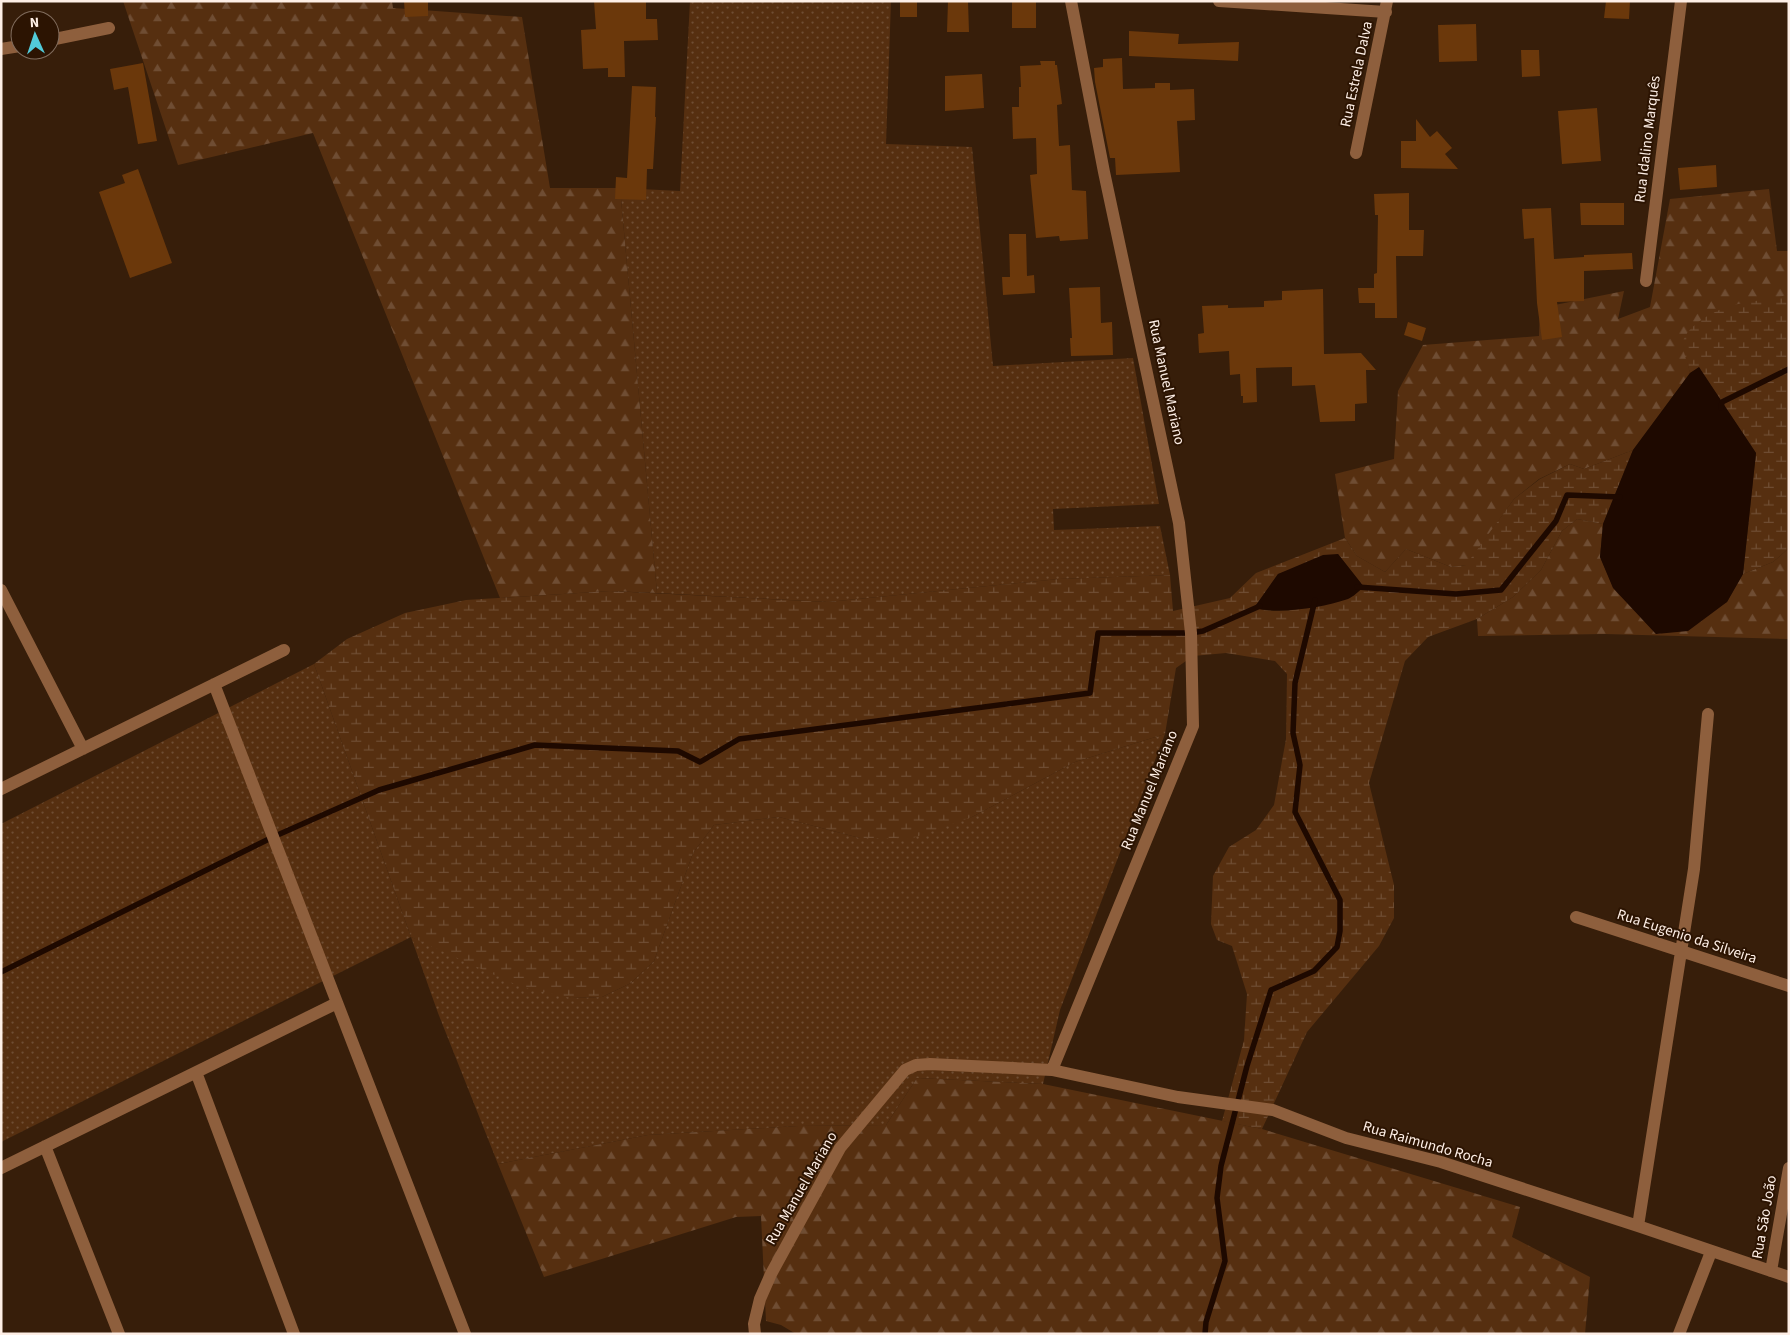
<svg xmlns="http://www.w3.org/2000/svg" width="1790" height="1335" font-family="'Source Sans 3',sans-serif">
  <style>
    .grass { fill: url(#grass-dots) }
    .forest { fill: url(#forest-firs) }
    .wetland { fill: url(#wetland-marsh); fill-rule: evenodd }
    .water { fill: #1e0900 }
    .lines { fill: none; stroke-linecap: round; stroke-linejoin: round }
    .stream { stroke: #1e0900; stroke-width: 5.5 }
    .building { fill: #6b380b }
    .minor { stroke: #8e5f3d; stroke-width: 12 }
    .labels { text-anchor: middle; stroke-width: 4; stroke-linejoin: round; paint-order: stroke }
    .street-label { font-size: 15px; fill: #feefe6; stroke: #2c1402 }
  </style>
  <defs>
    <pattern id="grass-dots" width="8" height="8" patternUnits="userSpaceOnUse" patternTransform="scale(1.25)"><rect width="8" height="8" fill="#562f10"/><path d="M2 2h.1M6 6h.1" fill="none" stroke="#6f4d33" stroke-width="1.8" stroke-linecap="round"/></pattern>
    <pattern id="forest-firs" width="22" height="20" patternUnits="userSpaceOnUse" patternTransform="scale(1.25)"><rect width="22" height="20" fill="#562f10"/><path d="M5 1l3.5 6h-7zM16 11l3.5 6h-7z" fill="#6f4d33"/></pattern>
    <pattern id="wetland-marsh" width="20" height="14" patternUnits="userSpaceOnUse" patternTransform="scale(1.25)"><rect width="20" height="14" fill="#562f10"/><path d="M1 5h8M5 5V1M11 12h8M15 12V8" fill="none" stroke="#6f4d33"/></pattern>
  </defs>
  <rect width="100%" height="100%" fill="#371e0a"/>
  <path class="grass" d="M 690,1 L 891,1 L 886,144 L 972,147 L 993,366 L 1133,358 L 1159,504 L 1053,509 L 1054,530 L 1160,526 L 1170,575 L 1059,579 L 828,602 L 657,593 L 620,188 L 680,191 Z
    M 314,664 L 411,937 L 571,998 L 602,997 L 631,983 L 654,961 L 693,853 L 714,825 L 779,817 L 860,838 L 972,817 L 1075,762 L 1165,734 L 1060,1010 L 1043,1084 L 917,1078 L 886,1125 L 798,1126 L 648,1135 L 498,1164 L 438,1013 L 411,937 L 1,1142 L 1,824 Z"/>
  <path class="forest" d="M 123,1 L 392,1 L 393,8 L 522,17 L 550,188 L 620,188 L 657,593 L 610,591 L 500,598 L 313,133 L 178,165 Z
    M 1769,189 L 1777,251 L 1789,251 L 1789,294 L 1683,344 L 1690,373 L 1633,450 L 1584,469 L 1570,464 L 1539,479 L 1514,499 L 1467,565 L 1451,567 L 1406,549 L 1385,572 L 1357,556 L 1345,538 L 1335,474 L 1394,459 L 1398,391 L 1423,345 L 1539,336 L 1540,308 L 1624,291 L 1618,319 L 1650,307 L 1670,199 Z
    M 1577,519 L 1603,524 L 1600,557 L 1613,587 L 1656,634 L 1727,602 L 1743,574 L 1773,562 L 1789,548 L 1789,639 L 1605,634 L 1478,636 L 1477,619 L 1513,597 L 1541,570 L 1562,531 Z
    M 917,1078 L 1043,1084 L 1262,1129 L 1520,1207 L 1512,1237 L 1590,1277 L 1585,1334 L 796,1334 L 781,1325 L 766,1321 L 761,1216 L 736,1217 L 544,1277 L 498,1164 L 648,1135 L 798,1126 L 886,1125 Z"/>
  <path class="wetland" d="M 1789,294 L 1789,548 L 1773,562 L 1743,574 L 1756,453 L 1699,368 L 1690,373 C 1688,364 1682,350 1683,342 C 1687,325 1715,310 1731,306 C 1750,300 1770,301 1789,294 Z
    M 1633,450 L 1603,524 L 1577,519 L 1562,531 L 1541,570 L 1513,597 L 1477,619 L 1428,637 L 1405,661 L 1369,783 L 1394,885 L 1394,918 L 1379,946 L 1307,1032 L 1262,1129 L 1222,1121 L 1244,1040 L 1247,994 L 1232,946 L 1217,940 L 1211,924 L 1213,876 L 1229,847 L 1256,830 L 1274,805 L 1286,739 L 1287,674 L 1275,661 L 1226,653 L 1193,656 L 1176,668 L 1165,734 L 1075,762 L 972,817 L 910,839 L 860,838 L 779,817 L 714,825 L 693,853 L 654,961 L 631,983 L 602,997 L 571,998 L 521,987 L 411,937 L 314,664 L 347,639 L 405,613 L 466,600 L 610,591 L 828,602 L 1059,579 L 1170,575 L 1173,611 L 1230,598 L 1256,573 L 1345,538 L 1357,556 L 1385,572 L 1406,549 L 1451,567 L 1466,565 L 1514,499 L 1540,479 L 1570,464 L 1584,469 ZM 1338,554 L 1364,587 C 1329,601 1292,618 1254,608 L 1278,574 Z"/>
  <path class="water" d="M 1699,367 L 1756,453 L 1743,574 L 1727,602 L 1688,631 L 1656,634 L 1613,588 L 1600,557 L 1603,524 L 1633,450 L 1690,373 Z
    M 1338,554 L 1364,587 C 1359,591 1353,597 1348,599 C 1322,608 1280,614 1254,608 L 1278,574 L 1323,555 Z"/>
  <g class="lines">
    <path class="stream" d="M 1721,408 L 1722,402 L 1789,369
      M 1357,587 L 1456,594 L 1501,590 L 1556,521 L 1567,495 L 1620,497
      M 1,972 L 273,837 L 379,790 L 535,745 L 678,751 L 700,762 L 739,739 L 1090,693 L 1098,633 L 1191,633 L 1203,631 L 1260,606
      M 1205,1334 L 1206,1322 L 1225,1261 L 1217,1198 L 1221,1166 L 1247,1066 L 1271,990 L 1314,971 L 1337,947 L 1340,931 L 1340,900 L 1295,812 L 1300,765 L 1293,733 L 1295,683 L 1315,600"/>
  </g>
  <path class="building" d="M 404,1 L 428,1 L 428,16 L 405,17 Z
    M 594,1 L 646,1 L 646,19 L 657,19 L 658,40 L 624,41 L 625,77 L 608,77 L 608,68 L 583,69 L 581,30 L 596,29 Z
    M 900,1 L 917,1 L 917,17 L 900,17 Z
    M 948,1 L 968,1 L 969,32 L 947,32 Z
    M 1012,1 L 1036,1 L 1036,28 L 1012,28 Z
    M 1606,1 L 1630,1 L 1629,19 L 1604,18 Z
    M 1476,24 L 1477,61 L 1439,62 L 1438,25 Z
    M 1129,31 L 1179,34 L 1178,44 L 1239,42 L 1238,61 L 1129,56 Z
    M 1521,50 L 1539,50 L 1540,76 L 1522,77 Z
    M 1122,58 L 1123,89 L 1155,88 L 1155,83 L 1170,83 L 1170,90 L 1194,89 L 1195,120 L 1177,121 L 1180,172 L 1116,175 L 1115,158 L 1110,158 L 1095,82 L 1094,68 L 1103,67 L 1103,59 Z
    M 1040,61 L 1055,61 L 1055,65 L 1057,65 L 1062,104 L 1057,105 L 1059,146 L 1070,145 L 1072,190 L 1086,191 L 1088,239 L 1060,241 L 1059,236 L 1036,238 L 1030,175 L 1037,174 L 1036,138 L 1013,139 L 1012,107 L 1019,107 L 1019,87 L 1021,87 L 1020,66 L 1041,65 Z
    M 143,63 L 157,141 L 138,144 L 128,87 L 114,90 L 110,69 Z
    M 982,74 L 984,108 L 945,111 L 945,76 Z
    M 632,86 L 656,87 L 655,117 L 656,117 L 653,169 L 647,169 L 646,200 L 615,199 L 616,177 L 627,178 Z
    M 1597,108 L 1601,161 L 1562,164 L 1558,111 Z
    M 1416,119 L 1430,137 L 1437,131 L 1452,148 L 1445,154 L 1458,169 L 1401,168 L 1401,141 L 1416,141 Z
    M 1716,165 L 1717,187 L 1680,190 L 1678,168 Z
    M 138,169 L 172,263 L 130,278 L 99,192 L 125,183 L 122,175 Z
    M 1409,193 L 1409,230 L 1424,230 L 1423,256 L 1396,256 L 1397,318 L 1375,318 L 1375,303 L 1359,303 L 1358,288 L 1374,288 L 1374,274 L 1377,273 L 1378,215 L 1375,215 L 1374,194 Z
    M 1580,203 L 1624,203 L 1624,225 L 1581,225 Z
    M 1551,208 L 1554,259 L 1584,257 L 1584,255 L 1632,253 L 1633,269 L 1584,271 L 1584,301 L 1557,302 L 1562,337 L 1542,340 L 1537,303 L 1534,238 L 1524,239 L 1522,209 Z
    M 1009,234 L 1026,234 L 1027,276 L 1034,275 L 1035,293 L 1003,295 L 1002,277 L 1010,277 Z
    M 1100,287 L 1101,323 L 1112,322 L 1113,355 L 1071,356 L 1070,338 L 1072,338 L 1069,288 Z
    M 1323,289 L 1324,354 L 1361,353 L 1376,370 L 1366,370 L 1367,403 L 1355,404 L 1355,421 L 1320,422 L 1315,385 L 1292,386 L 1292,367 L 1256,368 L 1257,402 L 1243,403 L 1243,396 L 1241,396 L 1240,374 L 1230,375 L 1229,351 L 1199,353 L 1198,334 L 1204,333 L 1202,306 L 1228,305 L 1228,308 L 1264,307 L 1264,301 L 1282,300 L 1282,291 Z
    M 1408,322 L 1426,328 L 1422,341 L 1404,335 Z"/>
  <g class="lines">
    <path class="minor" d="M 1219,1 L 1386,12
      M 50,40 L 109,28
      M 1,49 L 20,46
      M 1356,153 L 1387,1
      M 1646,281 L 1681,1
      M 1,590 L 83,749
      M 214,684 L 465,1334
      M 1,789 L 284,650
      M 1576,917 L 1789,986
      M 1052,1070 L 1178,1097 L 1273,1110 L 1346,1138 L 1441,1162 L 1638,1226 L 1789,1277
      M 196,1072 L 294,1334
      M 45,1146 L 119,1334
      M 1,1168 L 337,1003
      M 1638,1226 L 1694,869 L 1708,714
      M 1771,1271 L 1789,1168
      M 755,1334 L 754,1324 L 760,1299 L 771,1274 L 840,1148 L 905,1070 L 916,1065 L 930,1064 L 1052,1070 L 1193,726 L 1191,633 L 1179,523 L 1104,172 L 1071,1
      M 1679,1334 L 1711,1252"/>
  </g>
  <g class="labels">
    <g class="street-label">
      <text transform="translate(1356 74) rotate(-78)" y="5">Rua Estrela Dalva</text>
      <text transform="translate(1647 139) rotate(-83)" y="5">Rua Idalino Marquês</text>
      <text transform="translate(1167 382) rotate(78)" y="5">Rua Manuel Mariano</text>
      <text transform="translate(1149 790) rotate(-68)" y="5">Rua Manuel Mariano</text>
      <text transform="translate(1687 936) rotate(18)" y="5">Rua Eugenio da Silveira</text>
      <text transform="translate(1428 1144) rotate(16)" y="5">Rua Raimundo Rocha</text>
      <text transform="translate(801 1188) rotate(-60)" y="5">Rua Manuel Mariano</text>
      <text transform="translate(1764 1217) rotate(-80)" y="5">Rua São João</text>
    </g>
  </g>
  <rect width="1790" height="1335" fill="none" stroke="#feefe6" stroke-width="5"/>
  <g transform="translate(35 35) rotate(357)"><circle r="24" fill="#2c1402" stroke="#806c5d"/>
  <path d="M0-4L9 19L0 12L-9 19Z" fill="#52cbd9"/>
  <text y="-8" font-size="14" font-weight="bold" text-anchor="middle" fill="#feefe6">N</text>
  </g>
</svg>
